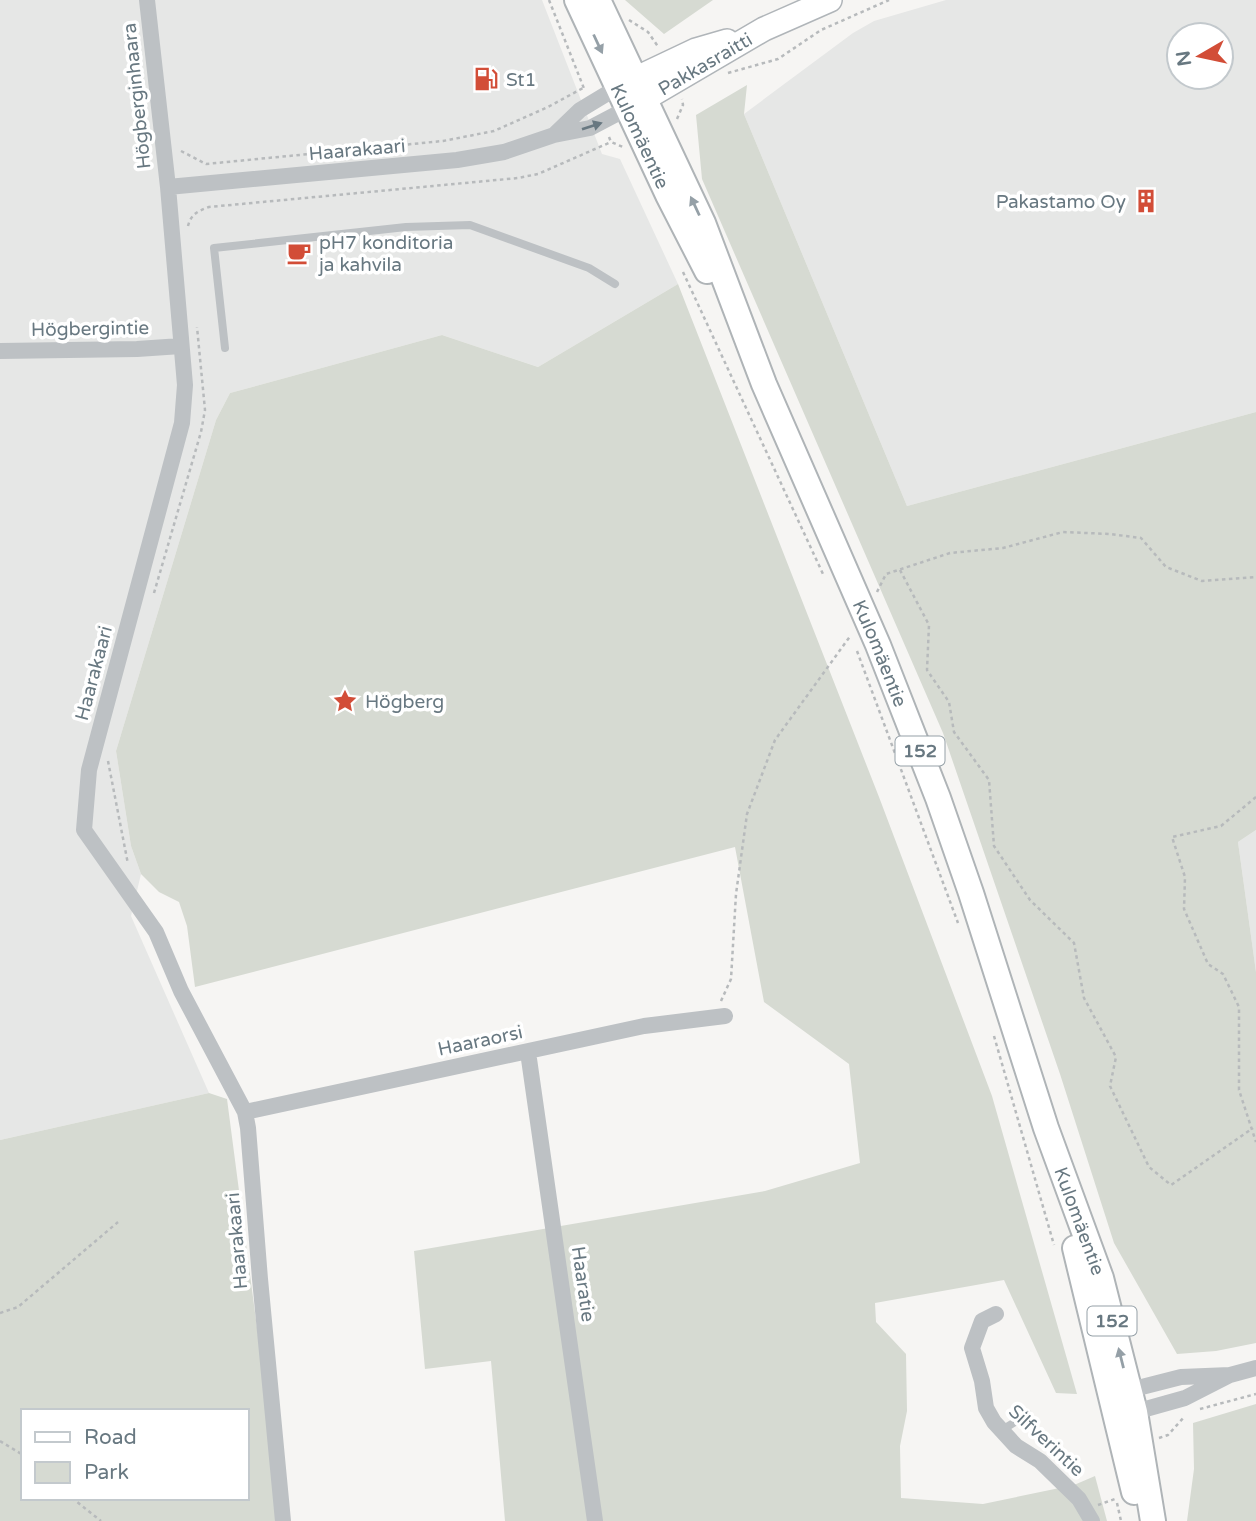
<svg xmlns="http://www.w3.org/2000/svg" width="1256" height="1521" font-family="'Varela Round',sans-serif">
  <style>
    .built { fill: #e6e7e6; fill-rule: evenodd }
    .green { fill: #d6dad2; fill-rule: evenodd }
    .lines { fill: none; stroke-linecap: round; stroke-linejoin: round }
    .secondary-casing { stroke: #b0b5b9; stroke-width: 26 }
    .primary-casing { stroke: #afb4b7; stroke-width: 28 }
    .path { stroke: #b7babc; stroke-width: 2.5; stroke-dasharray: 3.5 3.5; stroke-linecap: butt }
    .lane { stroke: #bdc1c4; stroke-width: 8 }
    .street { stroke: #bdc1c4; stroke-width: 16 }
    .secondary { stroke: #fff; stroke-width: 23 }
    .primary { stroke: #fff; stroke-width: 24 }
    .oneway { fill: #95a0a7 }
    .oneway2 { fill: #687881 }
    .labels { text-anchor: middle; stroke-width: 7; stroke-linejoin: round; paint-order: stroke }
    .shield { fill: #fff; stroke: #95a0a7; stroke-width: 2 }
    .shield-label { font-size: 18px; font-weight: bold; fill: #687881 }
    .street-label { font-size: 19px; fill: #687881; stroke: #fff }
    .poi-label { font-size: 19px; fill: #687881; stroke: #fff; text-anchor: start }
  </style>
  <rect width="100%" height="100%" fill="#f6f5f3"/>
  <path class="built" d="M 0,0 L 542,0 L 602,154 L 620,159 L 678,284 L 538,367 L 442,335 L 230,393 L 216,420 L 116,751 L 131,846 L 141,874 L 131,916 L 209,1093 L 0,1140 Z
    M 946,0 L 1256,0 L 1256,412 L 907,506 L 744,114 L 853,33 L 874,21 ZM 1179,35 L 1221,35 L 1221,77 L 1179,77 Z
    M 1256,830 L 1256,972 L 1238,842 Z"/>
  <path class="green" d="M 625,0 L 713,0 L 664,34 Z
    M 747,85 L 744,114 L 907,506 L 1256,412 L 1256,830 L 1238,842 L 1256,972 L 1256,1343 L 1216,1351 L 1177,1354 L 1114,1243 L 1060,1074 L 943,733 L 702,179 L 696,115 Z
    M 678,284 L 879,797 L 992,1096 L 1077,1394 L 1056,1393 L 1004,1280 L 875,1303 L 876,1322 L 906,1354 L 907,1411 L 900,1446 L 901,1498 L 983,1504 L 1074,1485 L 1095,1476 L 1107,1521 L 505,1521 L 491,1361 L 425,1369 L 414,1251 L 765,1191 L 860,1163 L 849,1064 L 764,1002 L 735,847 L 195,987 L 187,926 L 179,902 L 159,892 L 141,874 L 131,846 L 116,751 L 216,420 L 230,393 L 442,335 L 538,367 Z
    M 209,1093 L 227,1099 L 265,1389 L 287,1521 L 0,1521 L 0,1140 ZM 23,1411 L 247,1411 L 247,1498 L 23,1498 Z
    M 1256,1404 L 1256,1521 L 1187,1521 L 1194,1469 L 1193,1423 Z"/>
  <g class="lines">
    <g class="secondary-casing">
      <g id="secondary">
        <path d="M 620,86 L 696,50 L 727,41"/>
        <path id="s1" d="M 629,108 L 764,29 L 830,0"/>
      </g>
    </g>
    <g class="primary-casing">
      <g id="primary">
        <path id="s2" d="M 577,0 L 668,195 L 707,271"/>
        <path id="s3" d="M 598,0 L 703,223 L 764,384 L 878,645 L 938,798 L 971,893 L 1046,1128 L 1101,1278 L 1135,1412 L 1153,1521"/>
        <path d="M 1075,1248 L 1134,1492"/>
      </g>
    </g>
    <path class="path" d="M 549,0 L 585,91
      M 629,20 L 648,32 L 659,48
      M 728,73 L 778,59 L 821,30 L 889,0
      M 677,119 L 683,105 L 682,99
      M 609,137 L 611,142 L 623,147
      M 181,151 L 206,164 L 443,141 L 494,131 L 548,107 L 583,88
      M 188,226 C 191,214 198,211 209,207 L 518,178 L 538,174 L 611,142
      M 683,272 L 823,574
      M 900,570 L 929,625 L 927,670 L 949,702 L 954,732 L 989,780 L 994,846 L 1030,900 L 1074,943 L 1084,998 L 1116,1057 L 1110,1086 L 1149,1167 L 1171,1185 L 1253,1128
      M 877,592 L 886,574 L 950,553 L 1003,548 L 1063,532 L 1110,534 L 1141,538 L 1166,567 L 1202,581 L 1256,577
      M 154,593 L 201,432 L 205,410 L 197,327
      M 857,651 L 958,923
      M 108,761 L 128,864
      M 1256,797 L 1221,826 L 1172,837 L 1185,877 L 1184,909 L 1208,964 L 1223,974 L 1239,1007 L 1239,1090 L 1256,1142
      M 721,1001 L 731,979 L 736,894 L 747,814 L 775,740 L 851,635
      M 994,1036 L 1054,1245
      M 0,1313 L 18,1307 L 118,1222
      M 1200,1409 L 1256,1394
      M 1159,1438 L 1168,1435 L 1185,1416
      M 0,1441 L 23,1455
      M 72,1498 L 101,1521
      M 1117,1503 L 1121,1521
      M 1098,1505 L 1115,1499"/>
    <path class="lane" d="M 225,348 L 214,248 L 406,227 L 470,225 L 589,268 L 615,284
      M 1002,1430 L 1028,1414"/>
    <path class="street" d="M 147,0 L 168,187
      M 554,135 L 580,110 L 618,87
      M 0,351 L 137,349 L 181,346
      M 528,1052 L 595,1521
      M 245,1112 L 644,1026 L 725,1016
      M 996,1314 L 982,1321 L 972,1348 L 982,1381 L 986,1408 L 994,1422 L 1016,1446 L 1040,1461 L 1079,1499 L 1092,1521
      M 1125,1395 L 1130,1390 L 1181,1377 L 1230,1375
      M 1127,1410 L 1135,1412 L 1185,1398 L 1230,1375 L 1256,1368
      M 283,1521 L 260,1279 L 248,1128 L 245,1112 L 181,991 L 156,932 L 84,830 L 89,770 L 182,423 L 185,385 L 168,187 L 457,160 L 504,152 L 554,135 L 590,128 L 628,108"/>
    <use href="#secondary" class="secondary"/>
    <use href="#primary" class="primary"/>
  </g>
  <defs><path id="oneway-solid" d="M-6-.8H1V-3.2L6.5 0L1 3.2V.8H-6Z" transform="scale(1.75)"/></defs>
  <g class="oneway">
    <use href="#oneway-solid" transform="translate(598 44) rotate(65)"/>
    <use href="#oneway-solid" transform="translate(695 206) rotate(-115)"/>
    <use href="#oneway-solid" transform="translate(1121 1358) rotate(-104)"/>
  </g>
  <use class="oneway2" href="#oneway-solid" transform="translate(592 126) rotate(-18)"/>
  <defs>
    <g id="fuel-bare" transform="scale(1.89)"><path d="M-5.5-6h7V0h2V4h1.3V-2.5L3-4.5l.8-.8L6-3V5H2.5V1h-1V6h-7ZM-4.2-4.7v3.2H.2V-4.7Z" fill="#d24d37" stroke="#fff" stroke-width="2.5" paint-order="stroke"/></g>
    <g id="building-bare" transform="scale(1.89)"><path d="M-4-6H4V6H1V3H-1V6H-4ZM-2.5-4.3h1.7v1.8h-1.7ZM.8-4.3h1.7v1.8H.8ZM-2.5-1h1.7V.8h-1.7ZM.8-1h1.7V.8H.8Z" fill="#d24d37" stroke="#fff" stroke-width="2.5" paint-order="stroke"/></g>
    <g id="cafe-bare" transform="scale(1.89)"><path d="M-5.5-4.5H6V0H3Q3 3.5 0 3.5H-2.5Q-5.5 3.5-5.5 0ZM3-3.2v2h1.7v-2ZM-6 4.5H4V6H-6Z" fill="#d24d37" stroke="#fff" stroke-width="2.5" paint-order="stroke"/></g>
    <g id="sight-bare" transform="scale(1.89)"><path d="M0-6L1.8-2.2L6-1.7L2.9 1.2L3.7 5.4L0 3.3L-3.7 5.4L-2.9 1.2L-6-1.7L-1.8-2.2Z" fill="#d24d37" stroke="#fff" stroke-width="2.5" paint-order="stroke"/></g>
  </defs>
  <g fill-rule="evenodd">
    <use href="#fuel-bare" x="486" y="79"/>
    <use href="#building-bare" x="1146" y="201"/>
    <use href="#cafe-bare" x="299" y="253"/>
    <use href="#sight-bare" x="345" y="701"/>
  </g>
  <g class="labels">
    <g class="shield">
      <rect x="895.5" y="736.5" width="49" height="29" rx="5"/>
      <rect x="1087.5" y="1306.5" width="49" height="29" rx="5"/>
    </g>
    <g class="shield-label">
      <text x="920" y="757">152</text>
      <text x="1112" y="1327">152</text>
    </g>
    <g class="street-label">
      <text dy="7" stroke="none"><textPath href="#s1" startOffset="88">Pakkasraitti</textPath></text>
      <text transform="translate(136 96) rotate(-96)" y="7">Högberginhaara</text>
      <text dy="7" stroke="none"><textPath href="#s2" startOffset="150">Kulomäentie</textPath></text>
      <text transform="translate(357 149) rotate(-5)" y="7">Haarakaari</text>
      <text transform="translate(90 328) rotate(-1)" y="7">Högbergintie</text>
      <text dy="7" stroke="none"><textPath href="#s3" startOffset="712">Kulomäentie</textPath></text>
      <text transform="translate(93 673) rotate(-75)" y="7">Haarakaari</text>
      <text transform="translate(480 1040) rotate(-12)" y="7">Haaraorsi</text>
      <text dy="7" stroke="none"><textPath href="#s3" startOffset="1314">Kulomäentie</textPath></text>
      <text transform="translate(236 1241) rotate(-95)" y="7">Haarakaari</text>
      <text transform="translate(584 1284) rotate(82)" y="7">Haaratie</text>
      <text transform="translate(1047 1440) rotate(43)" y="7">Silfverintie</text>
    </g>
    <g class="poi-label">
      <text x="506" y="86">St1</text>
      <text x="1126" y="208" text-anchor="end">Pakastamo Oy</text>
      <text x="319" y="249">pH7 konditoria<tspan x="319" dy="22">ja kahvila</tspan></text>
      <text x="365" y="708">Högberg</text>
    </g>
  </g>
  <rect x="21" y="1409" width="228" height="91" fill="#ffffff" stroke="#c3c9cd" stroke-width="2"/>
  <rect x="35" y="1432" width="35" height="10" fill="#ffffff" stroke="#c3c9cd" stroke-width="2"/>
  <text x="84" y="1444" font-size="21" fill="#687881">Road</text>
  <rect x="35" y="1462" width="35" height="21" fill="#d6dad2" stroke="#c3c9cd" stroke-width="2"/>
  <text x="84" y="1479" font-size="21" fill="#687881">Park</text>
  <g transform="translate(1200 56) rotate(261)"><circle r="33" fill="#ffffff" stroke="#c3c9cd" stroke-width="2"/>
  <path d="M0-5L12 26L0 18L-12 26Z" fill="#d24d37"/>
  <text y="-10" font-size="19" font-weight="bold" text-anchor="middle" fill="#687881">N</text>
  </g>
</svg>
